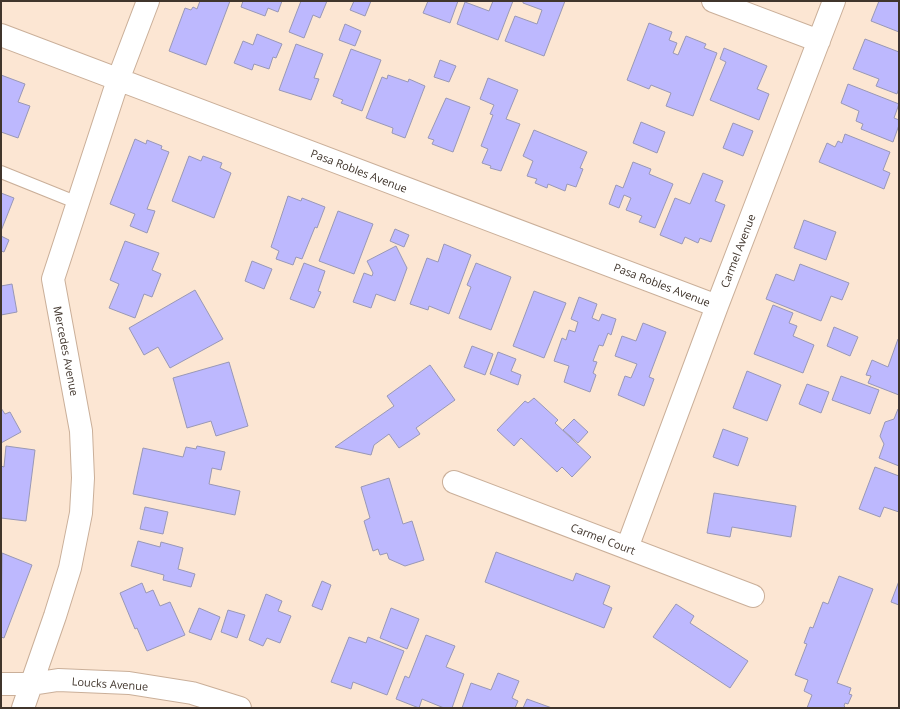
<svg xmlns="http://www.w3.org/2000/svg" width="900" height="709" font-family="'Open Sans',sans-serif">
  <style>
    .building { fill: #bdb8fe; stroke: #9998b6 }
    .lines { fill: none; stroke-linecap: round; stroke-linejoin: round }
    .lane-casing { stroke: #caaf99; stroke-width: 14 }
    .street-casing { stroke: #caaf99; stroke-width: 24 }
    .lane { stroke: #fff; stroke-width: 12 }
    .street { stroke: #fff; stroke-width: 22 }
    .labels { text-anchor: middle; stroke-width: 4; stroke-linejoin: round; paint-order: stroke }
    .street-label { font-size: 11px; fill: #40352c; stroke: #fff }
  </style>
  <rect width="100%" height="100%" fill="#fce6d3"/>
  <path class="building" d="M 200,1 L 230,1 L 206,65 L 169,51 L 185,8 L 191,10 L 193,7 L 197,9 Z
    M 243,1 L 282,1 L 278,12 L 268,8 L 265,16 L 241,7 Z
    M 301,1 L 327,1 L 320,18 L 313,15 L 304,38 L 289,32 Z
    M 354,1 L 371,1 L 365,16 L 350,10 Z
    M 428,1 L 458,1 L 450,23 L 423,13 Z
    M 493,1 L 513,1 L 498,40 L 457,24 L 465,2 L 489,11 Z
    M 523,1 L 565,1 L 544,56 L 505,41 L 515,16 L 537,24 L 542,10 L 523,3 Z
    M 879,1 L 899,1 L 899,32 L 871,21 Z
    M 649,23 L 672,32 L 669,40 L 677,43 L 673,53 L 678,55 L 686,36 L 706,44 L 704,48 L 717,53 L 693,116 L 666,106 L 671,93 L 651,85 L 649,89 L 627,80 Z
    M 345,24 L 361,31 L 355,46 L 339,40 Z
    M 257,34 L 282,44 L 276,58 L 273,57 L 269,69 L 254,64 L 252,70 L 234,63 L 243,41 L 253,45 Z
    M 865,39 L 899,52 L 899,88 L 897,94 L 876,86 L 879,79 L 853,69 Z
    M 296,44 L 323,54 L 314,78 L 319,79 L 311,100 L 279,90 Z
    M 724,48 L 767,66 L 757,89 L 769,94 L 759,120 L 710,100 L 726,62 L 720,59 Z
    M 351,49 L 381,60 L 362,111 L 341,103 L 343,100 L 333,96 Z
    M 440,60 L 456,66 L 449,82 L 434,77 Z
    M 1,75 L 25,84 L 18,102 L 30,106 L 18,138 L 1,132 Z
    M 388,75 L 408,82 L 409,79 L 425,86 L 405,138 L 392,133 L 393,128 L 366,118 L 382,77 L 387,79 Z
    M 488,78 L 518,90 L 506,119 L 520,124 L 501,171 L 490,168 L 491,166 L 482,163 L 488,149 L 481,146 L 493,115 L 490,114 L 494,105 L 480,99 Z
    M 848,84 L 899,104 L 894,118 L 899,120 L 899,125 L 893,142 L 861,129 L 863,124 L 856,121 L 859,111 L 841,103 Z
    M 446,98 L 470,107 L 453,152 L 432,144 L 434,140 L 428,138 Z
    M 641,122 L 665,132 L 657,153 L 633,143 Z
    M 733,123 L 753,131 L 743,156 L 723,148 Z
    M 534,130 L 587,152 L 580,168 L 583,169 L 576,187 L 567,184 L 565,191 L 548,184 L 547,188 L 535,183 L 537,179 L 527,176 L 533,161 L 523,156 Z
    M 845,134 L 890,152 L 883,170 L 890,173 L 884,189 L 819,162 L 827,143 L 835,147 L 838,141 L 842,143 Z
    M 135,139 L 146,144 L 147,140 L 162,146 L 161,149 L 169,152 L 147,209 L 155,211 L 147,233 L 130,226 L 135,214 L 110,204 Z
    M 189,156 L 201,161 L 203,156 L 222,163 L 220,168 L 231,173 L 214,218 L 172,201 Z
    M 633,162 L 651,169 L 649,174 L 673,184 L 655,228 L 639,222 L 642,216 L 626,210 L 631,198 L 624,195 L 619,208 L 609,204 L 616,185 L 623,188 Z
    M 703,173 L 723,181 L 715,201 L 725,205 L 711,242 L 700,238 L 698,243 L 685,237 L 682,244 L 660,235 L 675,198 L 690,204 Z
    M 1,193 L 14,198 L 1,231 Z
    M 288,196 L 301,201 L 302,198 L 325,207 L 317,228 L 315,227 L 302,259 L 296,257 L 293,265 L 276,259 L 279,251 L 271,247 Z
    M 338,211 L 373,224 L 354,274 L 319,261 Z
    M 804,220 L 836,232 L 826,260 L 794,248 Z
    M 395,229 L 409,235 L 404,247 L 390,241 Z
    M 1,236 L 9,240 L 4,252 L 1,251 Z
    M 125,241 L 159,253 L 152,270 L 161,274 L 152,297 L 144,294 L 135,318 L 109,308 L 119,284 L 110,280 Z
    M 444,244 L 471,255 L 449,314 L 429,306 L 428,310 L 410,304 L 427,258 L 438,262 Z
    M 396,246 L 407,268 L 395,301 L 376,294 L 371,308 L 353,302 L 364,273 L 372,276 L 373,273 L 367,261 Z
    M 252,261 L 272,269 L 264,289 L 245,281 Z
    M 304,263 L 325,271 L 318,291 L 321,292 L 314,308 L 290,299 Z
    M 476,263 L 511,277 L 491,330 L 459,318 L 471,287 L 467,285 Z
    M 800,264 L 849,283 L 842,300 L 831,296 L 821,321 L 766,299 L 776,274 L 794,281 Z
    M 12,284 L 17,312 L 1,315 L 1,286 Z
    M 195,290 L 223,339 L 170,368 L 158,347 L 144,355 L 129,328 Z
    M 534,291 L 566,303 L 544,358 L 513,346 Z
    M 579,297 L 597,304 L 592,318 L 599,321 L 602,314 L 616,319 L 611,335 L 608,333 L 603,346 L 599,345 L 593,361 L 597,362 L 593,373 L 596,375 L 590,392 L 564,382 L 569,366 L 554,361 L 562,338 L 566,340 L 569,330 L 575,332 L 578,322 L 571,319 Z
    M 773,305 L 793,313 L 789,323 L 797,326 L 793,336 L 814,345 L 803,373 L 754,354 Z
    M 643,323 L 666,332 L 649,377 L 654,379 L 644,406 L 618,395 L 625,376 L 631,378 L 637,364 L 615,356 L 622,336 L 636,341 Z
    M 834,327 L 858,337 L 850,356 L 827,346 Z
    M 898,339 L 899,340 L 899,395 L 868,383 L 871,376 L 866,375 L 872,360 L 888,367 Z
    M 472,346 L 493,354 L 485,375 L 464,367 Z
    M 498,352 L 516,359 L 511,371 L 521,375 L 518,385 L 490,374 Z
    M 229,362 L 248,426 L 216,436 L 211,421 L 187,428 L 173,378 Z
    M 430,365 L 455,400 L 416,428 L 420,434 L 399,448 L 389,434 L 374,445 L 371,455 L 335,447 L 394,406 L 387,396 Z
    M 747,371 L 781,385 L 767,421 L 733,408 Z
    M 841,376 L 879,390 L 870,414 L 832,400 Z
    M 807,384 L 829,392 L 821,413 L 799,404 Z
    M 534,398 L 558,420 L 555,423 L 591,457 L 572,477 L 562,467 L 557,472 L 521,438 L 514,446 L 497,430 L 525,401 L 528,403 Z
    M 1,408 L 5,414 L 10,412 L 21,432 L 1,443 Z
    M 898,409 L 899,409 L 899,466 L 879,458 L 884,444 L 880,436 L 885,422 L 894,419 Z
    M 574,419 L 588,432 L 578,443 L 563,430 Z
    M 723,429 L 748,438 L 738,466 L 713,457 Z
    M 6,446 L 35,450 L 26,521 L 1,518 L 1,466 L 4,467 Z
    M 197,446 L 225,452 L 221,470 L 212,468 L 209,484 L 240,491 L 235,515 L 133,494 L 143,448 L 183,457 L 186,447 L 196,449 Z
    M 875,467 L 899,476 L 899,512 L 884,507 L 880,517 L 859,509 Z
    M 389,478 L 403,524 L 412,521 L 424,560 L 405,566 L 389,559 L 387,553 L 380,555 L 378,549 L 373,551 L 364,521 L 370,518 L 361,487 Z
    M 714,493 L 796,506 L 791,537 L 732,527 L 730,537 L 707,533 Z
    M 145,507 L 168,512 L 163,534 L 140,529 Z
    M 138,541 L 160,547 L 161,542 L 183,548 L 178,569 L 195,574 L 191,587 L 163,580 L 164,575 L 131,566 Z
    M 496,552 L 573,581 L 576,573 L 610,586 L 603,604 L 612,608 L 604,628 L 485,582 Z
    M 2,553 L 32,565 L 4,638 L 1,637 Z
    M 839,576 L 873,589 L 837,683 L 851,688 L 849,694 L 852,695 L 848,704 L 845,703 L 844,706 L 846,708 L 807,708 L 812,695 L 804,691 L 808,680 L 795,675 L 807,644 L 804,643 L 810,627 L 813,628 L 823,602 L 828,604 Z
    M 322,581 L 331,585 L 322,610 L 312,606 Z
    M 899,581 L 899,605 L 891,602 Z
    M 142,583 L 146,593 L 153,590 L 160,606 L 170,602 L 185,635 L 147,651 L 137,628 L 135,629 L 120,593 Z
    M 266,594 L 282,601 L 278,611 L 291,616 L 280,643 L 267,638 L 263,646 L 249,640 Z
    M 676,604 L 694,616 L 690,623 L 748,661 L 730,688 L 653,637 Z
    M 199,608 L 220,617 L 211,640 L 189,632 Z
    M 391,608 L 419,619 L 407,649 L 380,638 Z
    M 228,610 L 245,615 L 237,638 L 221,632 Z
    M 426,635 L 455,646 L 446,667 L 464,674 L 452,708 L 444,708 L 422,699 L 419,708 L 396,699 L 405,676 L 409,678 Z
    M 349,637 L 366,643 L 368,637 L 404,651 L 387,695 L 353,682 L 351,689 L 331,682 Z
    M 498,673 L 519,681 L 512,698 L 518,701 L 515,708 L 462,708 L 471,683 L 491,690 Z
    M 527,699 L 552,708 L 523,708 Z"/>
  <g class="lines">
    <g class="lane-casing">
      <path id="lane" d="M 1,172 L 78,203"/>
    </g>
    <g class="street-casing">
      <path id="street" d="M 713,1 L 819,41
        M 1,35 L 717,306
        M 454,482 L 753,596
        M 627,548 L 717,306 L 834,1
        M 1,684 L 32,684 L 58,680 L 129,683 L 192,693 L 240,708
        M 23,708 L 55,616 L 70,568 L 81,513 L 83,478 L 81,431 L 53,279 L 118,80 L 148,1"/>
    </g>
    <use href="#lane" class="lane"/>
    <use href="#street" class="street"/>
  </g>
  <g class="labels">
    <g class="street-label">
      <text transform="translate(359 171) rotate(21)" y="4">Pasa Robles Avenue</text>
      <text transform="translate(738 251) rotate(-69)" y="4">Carmel Avenue</text>
      <text transform="translate(662 285) rotate(21)" y="4">Pasa Robles Avenue</text>
      <text transform="translate(66 351) rotate(79)" y="4">Mercedes Avenue</text>
      <text transform="translate(603 539) rotate(21)" y="4">Carmel Court</text>
      <text transform="translate(110 684) rotate(4)" y="4">Loucks Avenue</text>
    </g>
  </g>
  <rect width="900" height="709" fill="none" stroke="#40352c" stroke-width="4"/>
</svg>
